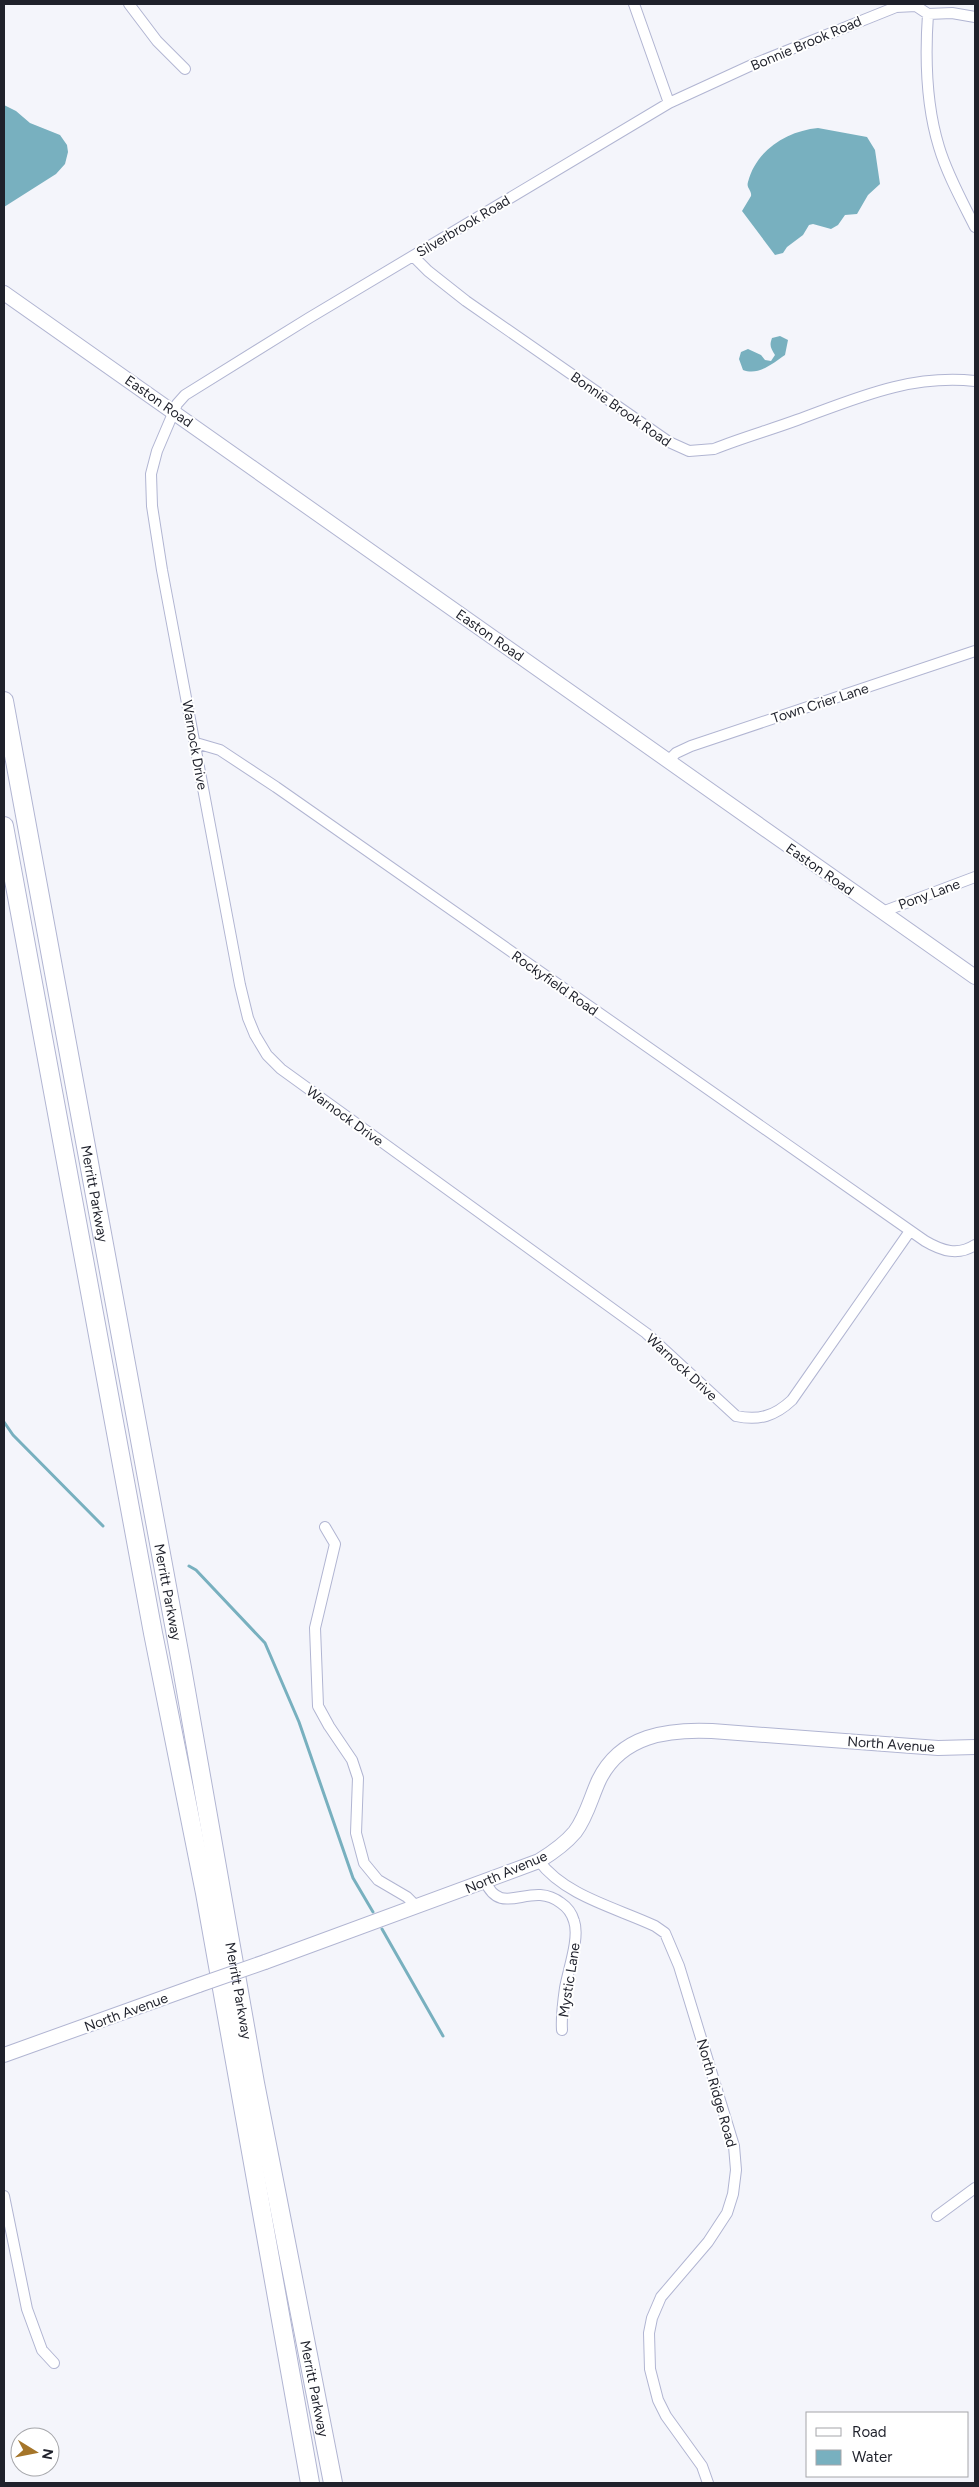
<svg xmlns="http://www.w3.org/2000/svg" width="979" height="2487" font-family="Figtree,sans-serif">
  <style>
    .water { fill: #78b0bf }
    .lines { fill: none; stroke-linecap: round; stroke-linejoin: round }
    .stream { stroke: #78b0bf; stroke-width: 3 }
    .street-casing { stroke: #b1b5d2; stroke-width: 12 }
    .secondary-casing { stroke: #b1b5d2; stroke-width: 16 }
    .highway-casing { stroke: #b1b5d2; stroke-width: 20 }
    .street { stroke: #fff; stroke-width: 10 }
    .secondary { stroke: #fff; stroke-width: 14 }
    .highway { stroke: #fff; stroke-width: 18 }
    .secondary-bridge-casing { stroke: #b1b5d2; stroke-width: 16; stroke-linecap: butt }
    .secondary-bridge { stroke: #fff; stroke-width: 14 }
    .labels { text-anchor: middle; stroke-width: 4; stroke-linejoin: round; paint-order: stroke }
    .street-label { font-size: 14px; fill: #1f212b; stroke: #fff }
  </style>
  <rect width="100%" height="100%" fill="#f4f5fb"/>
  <path class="water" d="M 4,105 L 16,111 L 30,123 L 60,135 L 67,145 L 68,152 L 65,164 L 56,174 L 4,207 Z
    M 818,128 L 867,137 L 875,150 L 880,184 L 868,195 L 857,214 L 845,215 L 838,225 L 831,229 L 813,224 L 809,225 L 803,235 L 787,247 L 783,253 L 775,255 L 742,211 L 751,196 C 752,190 746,188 748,182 C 756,150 787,131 818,128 Z
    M 780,336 L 788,340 L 785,355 C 773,363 759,376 743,370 L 739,359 L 741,352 L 748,349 L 761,355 L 765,360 L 771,361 L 775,355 C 771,348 769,346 772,338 Z"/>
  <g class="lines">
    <path class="stream" d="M 4,1422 L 13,1435 L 103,1526
      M 189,1566 L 196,1570 L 265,1643 L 299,1722 L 353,1878 L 373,1912
      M 382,1929 L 443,2036"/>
    <g class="street-casing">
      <path id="street" d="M 129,4 L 157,41 L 185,69
        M 634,4 L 669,103
        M 928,14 C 925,57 926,105 939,147 C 947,174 962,201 975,227
        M 413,256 L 428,271 L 466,301 L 669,442 L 689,451 L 714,449 C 741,438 770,430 797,420 C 857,398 910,374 975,381
        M 196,743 L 220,750 L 276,787 L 925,1241 C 942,1251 958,1256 975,1245
        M 668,761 L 676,753 L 691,746 L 975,651
        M 882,912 L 975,877
        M 910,1231 L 792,1400 C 775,1416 759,1421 736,1416 L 646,1333 L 281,1069 L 267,1055 L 255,1035 L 248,1018 L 240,985 L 162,570 L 152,506 L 151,474 L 157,451 L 177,404 L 185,395 L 309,318 L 669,103 L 754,64 L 896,7 L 916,6 L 928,14 L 952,13 L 975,17
        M 325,1527 L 335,1544 L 315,1628 L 318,1706 L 329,1726 L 352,1760 L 358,1778 L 356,1833 L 364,1863 L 378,1880 L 407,1897 L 417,1907
        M 539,1861 C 565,1896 617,1908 655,1926 L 665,1933 L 679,1966 L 734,2146 L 736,2170 L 733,2194 L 727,2213 L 708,2242 L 661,2297 L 652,2318 L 649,2333 L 650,2369 L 658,2400 L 666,2416 L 702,2466 L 708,2483
        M 485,1881 C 502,1920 530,1879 561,1903 C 567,1907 572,1914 574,1921 C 580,1938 568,1970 565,1988 C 563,2002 561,2016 562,2030
        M 4,2196 L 27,2309 L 42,2350 L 54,2363
        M 937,2216 L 975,2188"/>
    </g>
    <g class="secondary-casing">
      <path id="secondary" d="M 4,293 L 975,977
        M 265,1962 L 539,1861 C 552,1853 565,1844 575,1832 C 587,1816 591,1797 599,1780 C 621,1735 668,1729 712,1731 L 938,1748 L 975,1747
        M 4,2055 L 199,1985"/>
    </g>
    <g class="highway-casing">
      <g id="highway">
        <path id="s1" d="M 4,701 L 182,1668 L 255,2083 L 333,2483"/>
        <path d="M 4,826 L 153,1633 L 205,1893 L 310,2483"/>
      </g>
    </g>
    <use href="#street" class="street"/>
    <use href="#secondary" class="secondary"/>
    <use href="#highway" class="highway"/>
    <g class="secondary-bridge-casing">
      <path id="secondary-bridge" d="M 199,1985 L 265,1962"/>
    </g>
    <use href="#secondary-bridge" class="secondary-bridge"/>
  </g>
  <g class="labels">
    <g class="street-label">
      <text transform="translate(806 43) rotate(-23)" y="5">Bonnie Brook Road</text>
      <text transform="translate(463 226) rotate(-31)" y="5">Silverbrook Road</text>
      <text transform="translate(159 401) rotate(35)" y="5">Easton Road</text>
      <text transform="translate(621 409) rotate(35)" y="5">Bonnie Brook Road</text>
      <text transform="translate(490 635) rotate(35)" y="5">Easton Road</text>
      <text transform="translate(820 703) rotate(-18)" y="5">Town Crier Lane</text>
      <text transform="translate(195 745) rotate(80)" y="5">Warnock Drive</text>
      <text transform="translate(820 869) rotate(35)" y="5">Easton Road</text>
      <text transform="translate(929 894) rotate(-20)" y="5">Pony Lane</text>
      <text transform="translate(555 983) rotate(35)" y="5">Rockyfield Road</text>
      <text transform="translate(345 1116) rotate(36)" y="5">Warnock Drive</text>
      <text dy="5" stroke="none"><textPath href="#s1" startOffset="501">Merritt Parkway</textPath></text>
      <text transform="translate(682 1367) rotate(43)" y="5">Warnock Drive</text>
      <text dy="5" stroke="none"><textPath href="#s1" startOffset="906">Merritt Parkway</textPath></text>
      <text transform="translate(891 1744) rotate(4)" y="5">North Avenue</text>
      <text transform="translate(506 1872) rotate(-23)" y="5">North Avenue</text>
      <text transform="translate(569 1980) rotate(-81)" y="5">Mystic Lane</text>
      <text dy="5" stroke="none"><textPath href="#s1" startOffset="1311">Merritt Parkway</textPath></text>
      <text transform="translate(126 2012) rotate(-20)" y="5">North Avenue</text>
      <text transform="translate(717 2093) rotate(74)" y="5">North Ridge Road</text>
      <text dy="5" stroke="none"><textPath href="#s1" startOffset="1716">Merritt Parkway</textPath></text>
    </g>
  </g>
  <rect width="979" height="2487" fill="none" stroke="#1f212b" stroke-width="10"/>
  <rect x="806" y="2412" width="162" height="65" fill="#ffffff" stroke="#a5a6aa"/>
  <rect x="816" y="2428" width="25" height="8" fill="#ffffff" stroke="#a5a6aa"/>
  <text x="852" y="2437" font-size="15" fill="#1f212b">Road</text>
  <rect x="816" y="2450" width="25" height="15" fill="#78b0bf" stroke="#a5a6aa"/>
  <text x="852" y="2462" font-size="15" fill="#1f212b">Water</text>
  <g transform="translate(35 2452) rotate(100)"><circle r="24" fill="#ffffff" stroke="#a5a6aa"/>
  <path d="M0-4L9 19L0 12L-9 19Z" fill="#a57529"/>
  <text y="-8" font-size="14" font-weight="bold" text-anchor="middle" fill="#1f212b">N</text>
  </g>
</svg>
